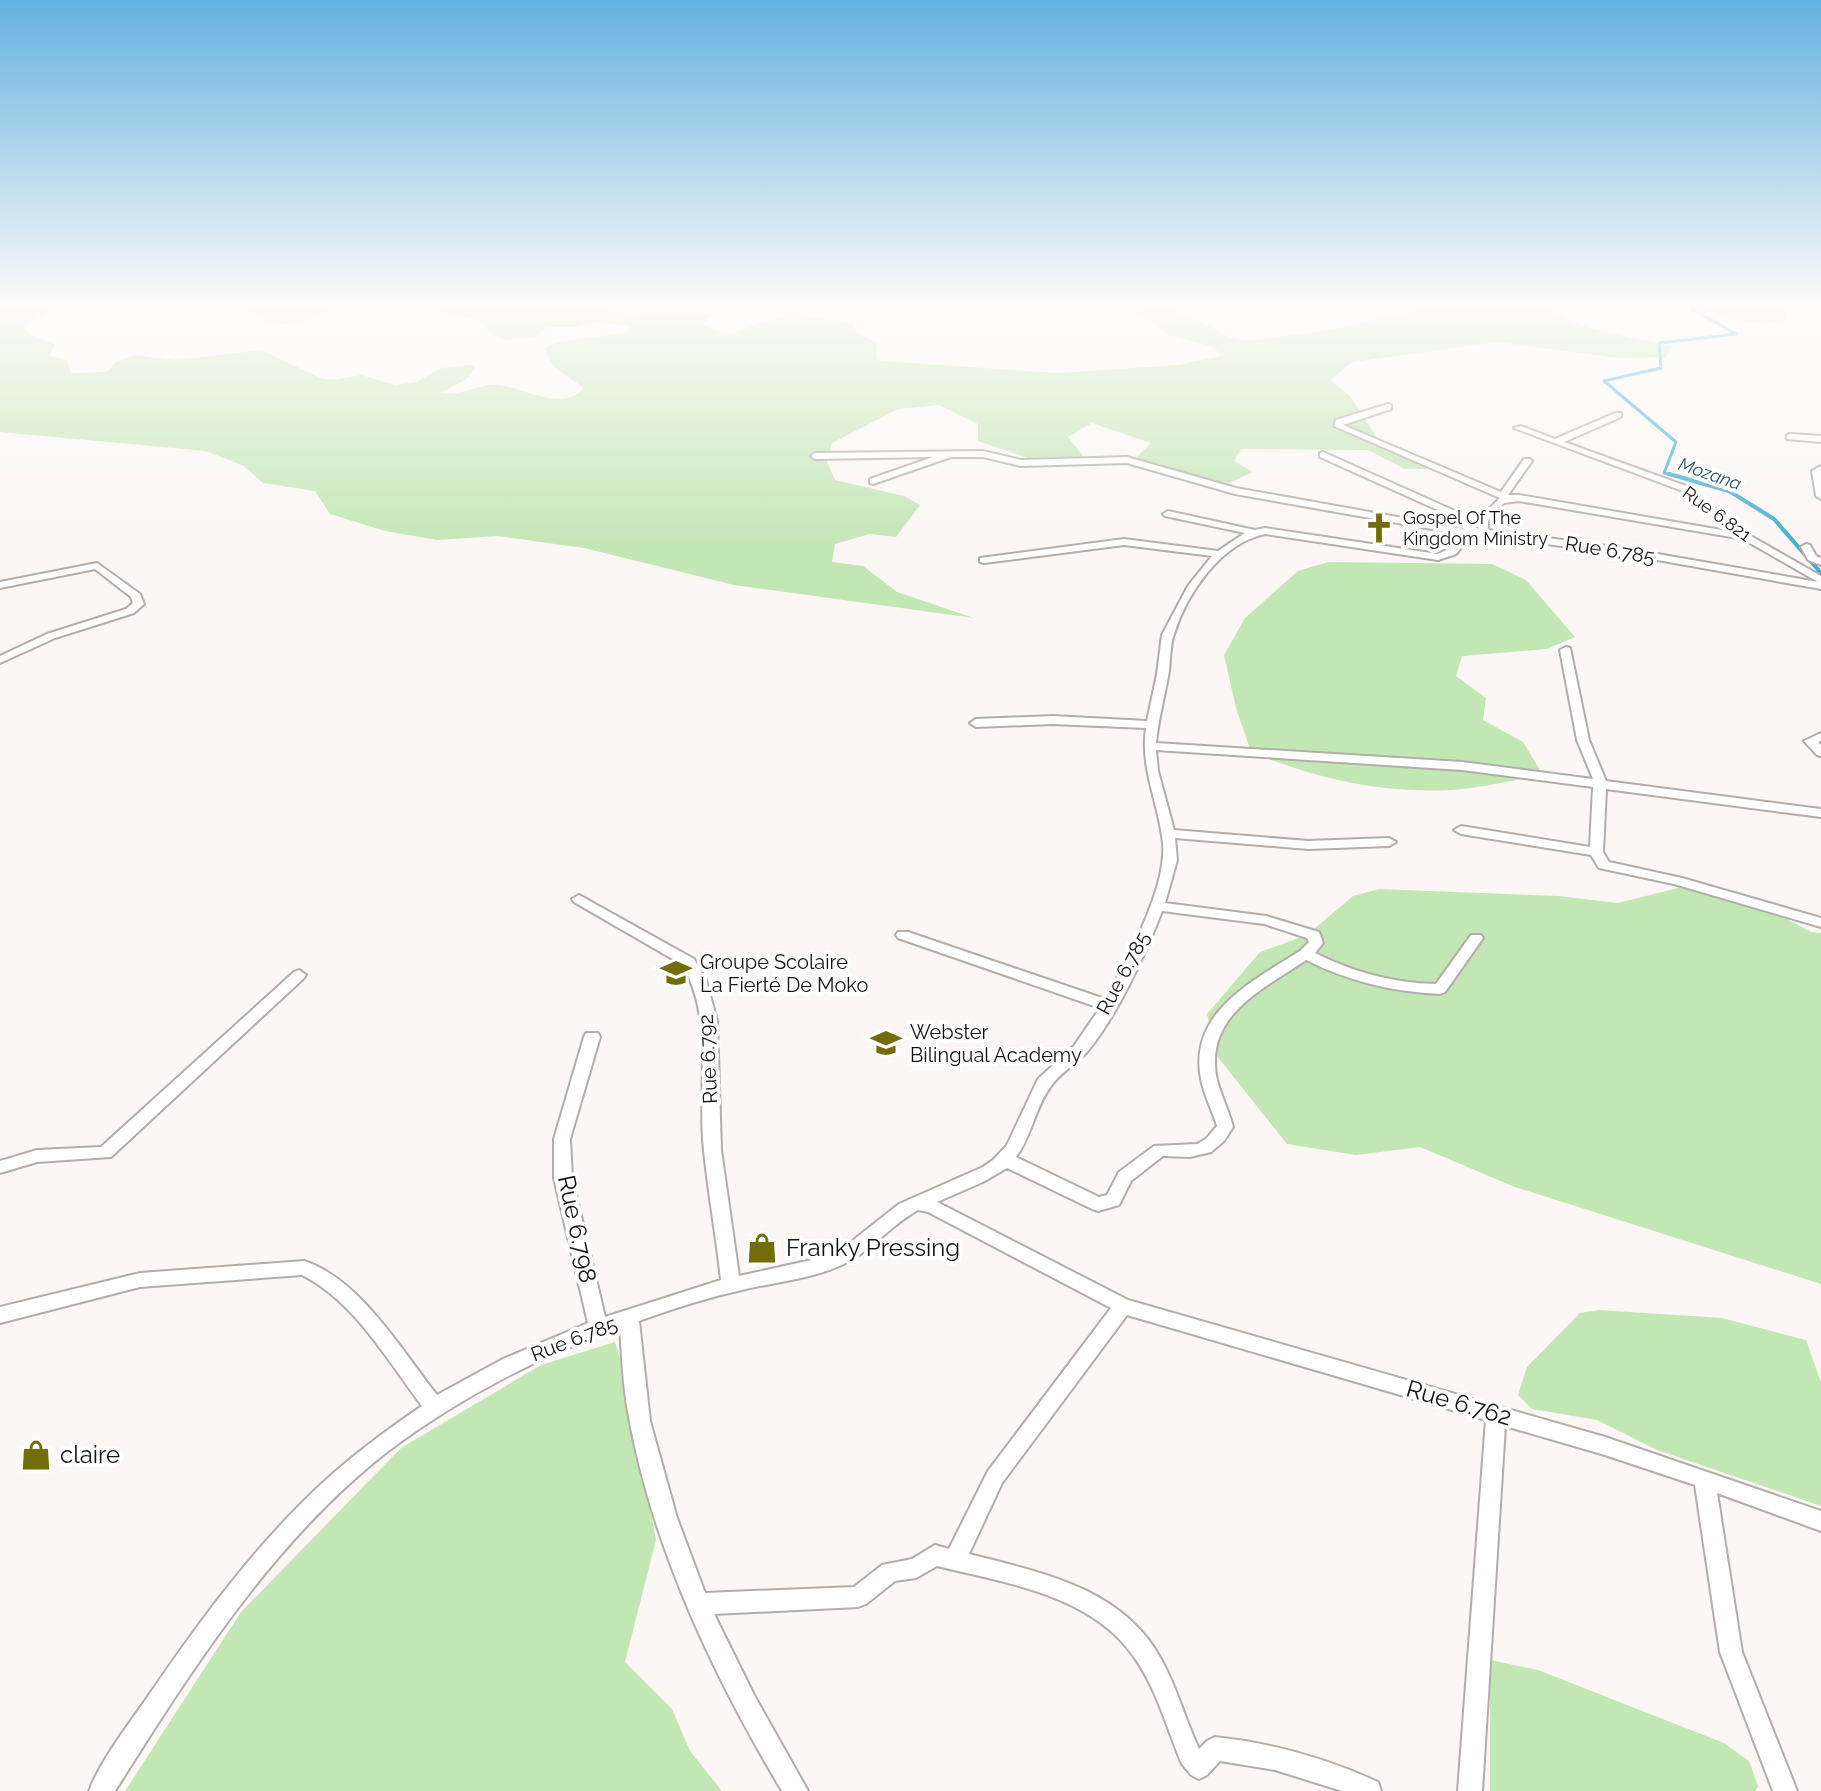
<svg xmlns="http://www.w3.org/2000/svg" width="1821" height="1791" font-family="Raleway,sans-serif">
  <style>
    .green { fill: #c2e6b4 }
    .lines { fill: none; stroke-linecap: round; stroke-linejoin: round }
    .stream-far1 { stroke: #3cacd4; stroke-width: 3 }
    .stream { stroke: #3cacd4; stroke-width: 4 }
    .minor-casing { stroke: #b2adab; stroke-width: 4 }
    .minor { fill: #fff; fill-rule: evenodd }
    .labels { text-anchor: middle; stroke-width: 8; stroke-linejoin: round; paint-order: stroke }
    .far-water-label { font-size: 18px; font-style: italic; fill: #295769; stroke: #fff }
    .far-street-label { font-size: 18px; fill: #151312; stroke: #fff }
    .far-poi-label { font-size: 18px; fill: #151312; stroke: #fff; text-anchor: start }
    .street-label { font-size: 20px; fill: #151312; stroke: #fff }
    .poi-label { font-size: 20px; fill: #151312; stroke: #fff; text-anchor: start }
    .near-street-label { font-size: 24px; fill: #151312; stroke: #fff }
    .near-poi-label { font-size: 24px; fill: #151312; stroke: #fff; text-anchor: start }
  </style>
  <rect width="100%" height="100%" fill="#fcf7f5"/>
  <path class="green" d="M 0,303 L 69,303 L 53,307 L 24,328 L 29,334 L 55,345 L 49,356 L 67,360 L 71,373 L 107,372 L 116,362 L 135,355 L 175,360 L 262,350 L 320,378 L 334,380 L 361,375 L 395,385 L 416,382 L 442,368 L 473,365 L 476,368 L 465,380 L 440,393 C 465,396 475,385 495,385 C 520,385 562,414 584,388 L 554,367 L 544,348 L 558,342 L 625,333 L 631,326 L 594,322 L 575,327 L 547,327 L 535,337 L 505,340 L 495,336 L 476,319 L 445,314 L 428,303 L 609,303 L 602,305 L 603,309 L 644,317 L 713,314 L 703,324 C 738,345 744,323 775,319 C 799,316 829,318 852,323 L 857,334 L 877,342 L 876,358 L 880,361 L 1058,373 L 1178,365 L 1221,356 L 1214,347 L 1171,336 L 1139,313 L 1146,304 L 1152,303 L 1202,322 L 1229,338 L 1248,341 L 1331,330 L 1447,303 L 1545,303 C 1569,331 1635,337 1671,346 L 1666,357 L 1618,358 L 1498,342 L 1352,362 L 1330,380 L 1350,396 L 1377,438 L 1445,469 L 1405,469 L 1368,450 L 1241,449 L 1234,461 L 1253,472 L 1229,483 L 1175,473 L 1136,458 L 1151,443 L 1092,423 L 1068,437 L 1087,461 L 1037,461 L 978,441 L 978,424 L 939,405 L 898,409 L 832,443 L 827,462 L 835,480 L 904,496 L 920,505 L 896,537 L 870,534 L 835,544 L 832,562 L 863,566 L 897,592 L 974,618 L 734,585 L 584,548 L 498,536 L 437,540 L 385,531 L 330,514 L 315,491 L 263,483 L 244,466 L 206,451 L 0,432 Z
    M 141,303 L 341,303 C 319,317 287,332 260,318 C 249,312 245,305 231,303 L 145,310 L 139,308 Z
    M 1685,303 L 1783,303 L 1787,319 C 1759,330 1712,315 1685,303 Z
    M 1328,562 L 1492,564 L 1526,580 L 1575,637 L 1547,649 L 1462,656 L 1456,676 L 1486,698 L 1483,720 L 1523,742 L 1543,775 C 1513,780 1481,788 1451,790 C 1382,794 1314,778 1251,752 L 1236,708 L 1224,655 L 1245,618 L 1298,571 Z
    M 1690,885 L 1756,903 L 1811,932 L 1821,933 L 1821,1284 L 1515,1187 L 1420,1147 L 1356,1155 L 1287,1144 L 1217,1056 L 1207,1014 L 1260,952 L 1307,935 L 1353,896 L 1379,889 L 1558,896 L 1618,903 Z
    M 1599,1310 L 1722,1318 L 1806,1340 L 1821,1382 L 1821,1506 L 1657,1450 L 1597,1420 L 1532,1409 L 1518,1395 L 1527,1367 L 1580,1313 Z
    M 615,1342 L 629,1388 L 656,1540 L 625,1662 L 672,1709 L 690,1751 L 722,1791 L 125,1791 L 241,1612 L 401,1448 L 541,1365 Z
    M 1490,1660 L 1538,1670 L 1724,1743 L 1749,1761 L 1758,1786 L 1755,1791 L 1490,1791 Z"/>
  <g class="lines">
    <path class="stream-far1" d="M 1677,476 L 1664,473 L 1676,442 L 1604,381 L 1661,368 L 1659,343 L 1736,334 L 1692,309 L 1692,303"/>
    <path class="stream" d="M 1669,474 L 1729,491 L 1774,519 L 1821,573"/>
    <g class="minor-casing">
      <path id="minor" d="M 1388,404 L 1391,405 L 1391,409 L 1343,425 L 1501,492 L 1524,459 L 1530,459 L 1532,461 L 1508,495 L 1519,495 L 1733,532 L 1680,490 L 1514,428 L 1521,426 L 1555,439 L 1615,413 L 1621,413 L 1621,417 L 1564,442 L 1686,486 L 1749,535 L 1821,576 L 1821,589 L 1629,555 L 1472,534 L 1456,554 L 1438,560 L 1265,534 C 1221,543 1187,593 1174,634 C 1169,648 1171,663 1168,677 C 1164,699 1158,721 1156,743 L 1462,762 L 1593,779 L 1577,740 L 1560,650 L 1566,647 L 1570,648 L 1589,740 L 1606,781 L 1821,809 L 1821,817 L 1606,789 L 1603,852 L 1609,862 L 1682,878 L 1821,918 L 1821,927 L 1674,884 L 1599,868 L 1591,855 L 1461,834 L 1454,830 L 1461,826 L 1590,847 L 1593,787 L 1462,770 L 1156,750 L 1158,771 L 1174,830 L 1308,841 L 1389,838 L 1396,842 L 1389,846 L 1308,849 L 1175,838 L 1177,860 L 1165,903 L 1266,916 L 1319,932 L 1323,943 L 1315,953 C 1353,972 1393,983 1436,984 L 1471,935 L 1481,935 L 1483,938 L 1445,992 L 1440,994 C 1393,992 1348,981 1306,960 C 1262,990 1203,1016 1217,1080 C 1221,1096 1229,1111 1233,1127 L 1224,1141 L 1211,1152 L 1190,1157 L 1163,1156 L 1131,1181 L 1119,1205 L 1098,1211 L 1092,1209 L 1007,1168 L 983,1182 L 937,1202 L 1128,1300 L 1605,1437 L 1821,1511 L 1821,1531 L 1717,1493 L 1742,1652 L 1797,1791 L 1773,1791 L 1720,1652 L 1695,1485 L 1605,1455 L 1505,1426 L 1482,1791 L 1458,1791 L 1486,1420 L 1127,1315 L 1002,1483 L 969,1554 C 1040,1572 1123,1588 1161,1659 C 1177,1688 1185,1719 1199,1749 L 1207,1741 L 1215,1737 C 1273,1743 1325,1758 1378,1782 L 1381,1791 L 1342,1791 L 1275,1770 L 1220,1761 L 1207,1775 L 1199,1779 L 1191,1775 L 1182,1764 C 1167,1729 1157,1689 1134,1657 C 1092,1595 1006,1583 937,1566 L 916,1578 L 895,1581 L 866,1604 L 858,1607 L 714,1614 L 754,1695 L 808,1791 L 782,1791 C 713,1675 652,1547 628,1412 C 623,1384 622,1356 620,1327 C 539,1357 458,1398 387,1452 C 272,1542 192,1669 115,1791 L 89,1791 C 102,1758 127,1727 147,1698 C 198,1623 251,1551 316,1489 C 349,1458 385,1431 422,1406 C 388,1361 354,1301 302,1275 L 140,1287 L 0,1323 L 0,1307 L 140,1273 L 304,1261 C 360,1279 402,1351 437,1395 L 503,1359 L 588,1323 L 554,1178 L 554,1139 L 584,1037 L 586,1033 L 598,1033 L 600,1037 L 570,1139 L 572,1178 L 605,1317 L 721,1280 C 716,1233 707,1187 703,1140 C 699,1081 713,1019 683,965 L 574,902 L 572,899 L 579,895 L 694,959 L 706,980 L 717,1021 L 721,1150 L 739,1276 L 825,1257 L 847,1245 L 899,1204 L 983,1167 L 993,1160 L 1007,1145 L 1038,1079 L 1074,1046 L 1100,1008 L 898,938 L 896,935 L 898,932 L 908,932 L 1105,999 C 1127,960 1167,888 1163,843 C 1159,804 1140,769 1146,728 L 1053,724 L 976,727 L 970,723 L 976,719 L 1053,716 L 1147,721 L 1157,674 L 1162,635 L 1188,586 L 1212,556 L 1124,545 L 984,563 L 980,562 L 980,558 L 1124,539 L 1218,551 L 1245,533 L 1165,516 L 1163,514 L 1168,511 L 1255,530 L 1265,528 L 1438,554 L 1452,547 L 1460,534 L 1235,494 L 1127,463 L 1021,466 L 983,457 L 951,457 L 873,484 L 870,483 L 870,479 L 933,457 L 815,459 L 811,456 L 815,453 L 983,451 L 1021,460 L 1127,457 L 1236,488 L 1464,529 L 1449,515 L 1320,457 L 1320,453 L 1323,452 L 1455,511 L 1478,529 L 1480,518 L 1500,498 L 1334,426 L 1336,420 ZM 1519,501 L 1743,539 L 1818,582 L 1629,549 L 1488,530 L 1488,521 L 1504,503 ZM 1162,911 L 1264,924 L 1307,938 L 1309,942 L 1300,951 C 1253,981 1188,1012 1201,1079 C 1204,1095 1212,1110 1217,1126 L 1206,1139 L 1197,1144 L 1154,1146 L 1119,1172 L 1107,1195 L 1099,1197 L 1016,1157 C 1032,1136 1035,1107 1051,1086 C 1061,1072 1076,1064 1087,1052 C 1117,1016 1145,955 1162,911 ZM 918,1210 L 928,1212 L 1111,1308 L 988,1471 L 949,1549 L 935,1545 L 912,1559 L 882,1565 L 854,1587 L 705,1593 L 677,1518 L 650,1421 L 639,1321 C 674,1308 710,1297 746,1289 C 777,1282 808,1279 837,1267 C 869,1254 889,1226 918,1210 Z
        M 1790,434 L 1821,436 L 1821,442 L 1787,439 L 1787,435 Z
        M 1821,466 L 1821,499 L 1816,496 L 1812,471 Z
        M 1806,544 L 1810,545 L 1816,556 L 1821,558 L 1821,565 L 1808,560 L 1801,547 Z
        M 97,563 L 140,594 L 144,604 L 134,613 L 55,638 L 0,663 L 0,656 L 47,634 L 126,609 L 133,603 L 131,597 L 95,569 L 0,588 L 0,582 Z
        M 1821,733 L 1821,741 L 1818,742 L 1821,745 L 1821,756 L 1817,755 L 1804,741 Z
        M 299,970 L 306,975 L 304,978 L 111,1157 L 37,1162 L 0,1173 L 0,1161 L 37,1150 L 101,1147 L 294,972 Z"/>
    </g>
    <use href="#minor" class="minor"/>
  </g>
  <linearGradient id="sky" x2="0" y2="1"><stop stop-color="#63b1e0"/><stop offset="0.55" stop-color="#fefbfa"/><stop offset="1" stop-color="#fefbfa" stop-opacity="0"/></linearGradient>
  <rect width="1821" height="553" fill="url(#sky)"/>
  <defs>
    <g id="church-bare" transform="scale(2.4)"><path d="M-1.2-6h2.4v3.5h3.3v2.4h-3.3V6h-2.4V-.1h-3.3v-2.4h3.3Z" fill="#736d09" stroke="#fff" stroke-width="2.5" paint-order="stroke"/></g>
    <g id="school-bare" transform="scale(2.4)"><path d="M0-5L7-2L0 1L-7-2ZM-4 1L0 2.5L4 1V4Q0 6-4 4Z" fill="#736d09" stroke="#fff" stroke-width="2.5" paint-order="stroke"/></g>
    <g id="shop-bare" transform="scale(2.4)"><path d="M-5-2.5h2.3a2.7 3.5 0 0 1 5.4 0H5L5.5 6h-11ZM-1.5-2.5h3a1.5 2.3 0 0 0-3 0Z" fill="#736d09" stroke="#fff" stroke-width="2.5" paint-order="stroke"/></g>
  </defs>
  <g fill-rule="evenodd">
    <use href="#church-bare" x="1379" y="528"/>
    <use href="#school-bare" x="676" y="973"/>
    <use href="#school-bare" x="886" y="1043"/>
    <use href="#shop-bare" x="762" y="1248"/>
    <use href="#shop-bare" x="36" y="1455"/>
  </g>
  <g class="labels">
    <g class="far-water-label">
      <text transform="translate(1710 474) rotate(19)" y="6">Mozana</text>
    </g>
    <g class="far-street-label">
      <text transform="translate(1717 514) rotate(36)" y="6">Rue 6.821</text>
    </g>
    <g class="far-poi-label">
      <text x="1403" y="524">Gospel Of The<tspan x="1403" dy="21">Kingdom Ministry</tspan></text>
    </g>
    <g class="street-label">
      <text transform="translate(1610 550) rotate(9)" y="7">Rue 6.785</text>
      <text transform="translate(1123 973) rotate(-62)" y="7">Rue 6.785</text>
      <text transform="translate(708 1059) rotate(-93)" y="7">Rue 6.792</text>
      <text transform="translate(574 1339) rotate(-21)" y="7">Rue 6.785</text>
    </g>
    <g class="poi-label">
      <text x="700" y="969">Groupe Scolaire<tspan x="700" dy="23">La Fierté De Moko</tspan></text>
      <text x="910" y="1039">Webster<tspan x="910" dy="23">Bilingual Academy</tspan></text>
    </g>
    <g class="near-street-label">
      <text transform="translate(577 1229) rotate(78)" y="8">Rue 6.798</text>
      <text transform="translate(1459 1403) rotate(16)" y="8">Rue 6.762</text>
    </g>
    <g class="near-poi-label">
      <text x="786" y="1256">Franky Pressing</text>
      <text x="60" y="1463">claire</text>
    </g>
  </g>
</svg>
